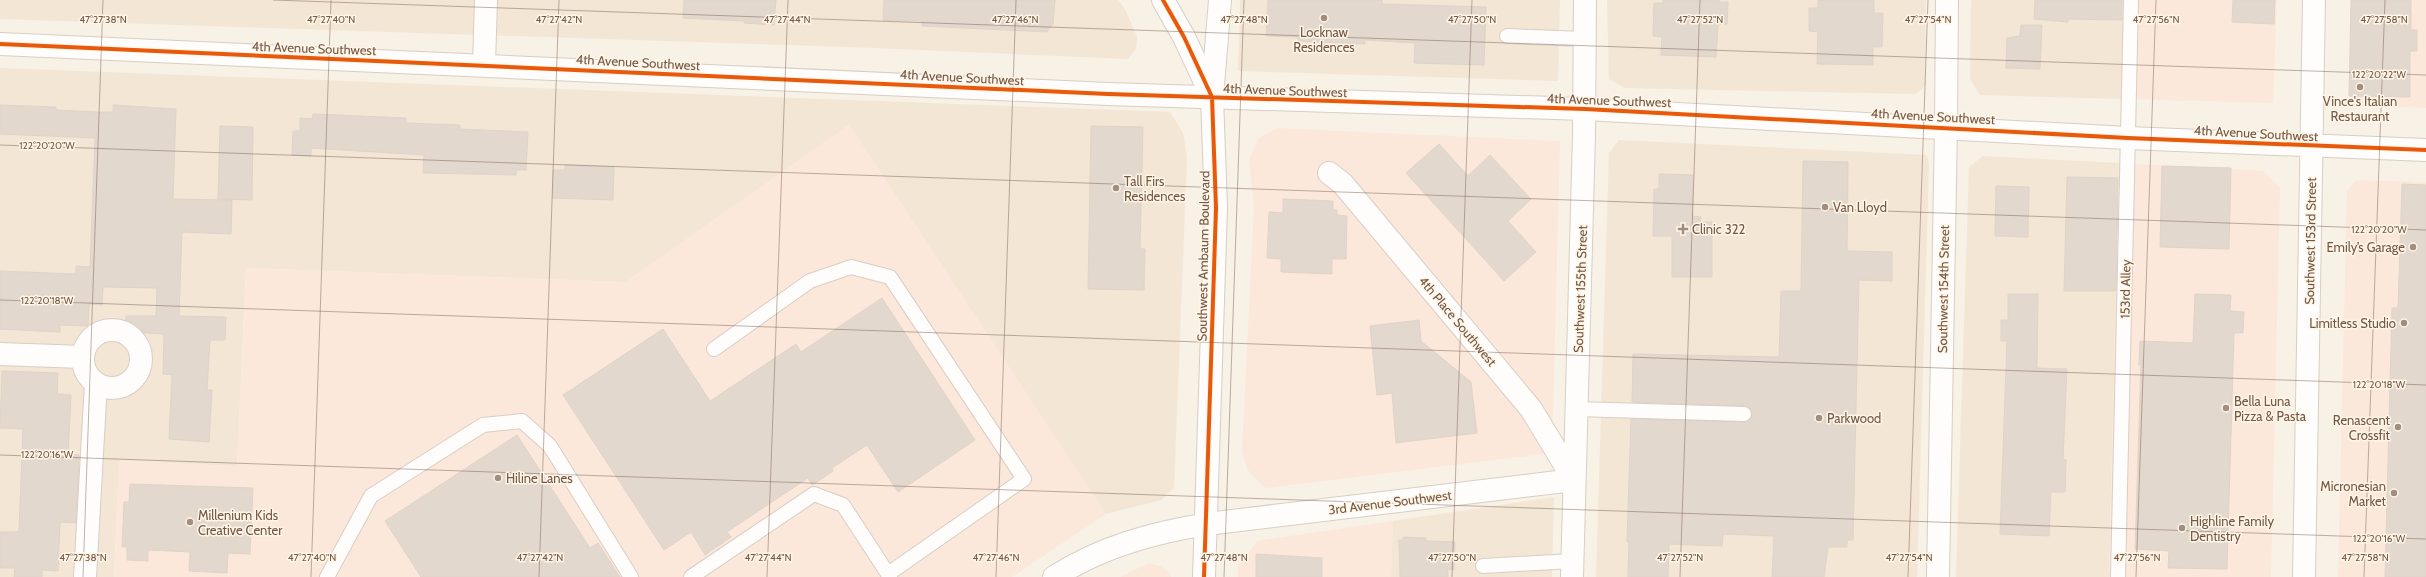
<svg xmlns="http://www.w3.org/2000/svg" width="2426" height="577" font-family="Cabin,sans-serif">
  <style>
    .residential { fill: #f3e6d5 }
    .commercial { fill: #fbe8db }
    .building { fill: #e3d8ce; stroke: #e0d3c8 }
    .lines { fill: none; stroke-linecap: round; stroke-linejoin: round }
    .service-casing { stroke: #d8cec4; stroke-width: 16 }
    .minor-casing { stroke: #d8cec4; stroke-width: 24 }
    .tertiary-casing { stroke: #d8cec4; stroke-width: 24 }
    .secondary-casing { stroke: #d8cdc3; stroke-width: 24 }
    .service { stroke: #fefdfb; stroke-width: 14 }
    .minor { stroke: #fefdfb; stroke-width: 22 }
    .tertiary { stroke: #fefdfb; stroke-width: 22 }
    .secondary { stroke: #fefdfb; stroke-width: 22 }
    .cycleway-casing { stroke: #fff6e7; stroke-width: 6 }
    .cycleway { stroke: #e8590c; stroke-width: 4 }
    .ticks { fill: none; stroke: #755746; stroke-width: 1; stroke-opacity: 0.45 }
    .poi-dot { fill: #a28d7e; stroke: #fff6e7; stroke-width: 1.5 }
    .labels { text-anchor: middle; stroke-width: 3; stroke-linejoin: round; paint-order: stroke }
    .poi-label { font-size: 13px; fill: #755746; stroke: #fff6e7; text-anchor: start }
    .street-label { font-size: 13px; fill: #755746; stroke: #fff6e7 }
    .ticks-label { font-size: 10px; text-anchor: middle; fill: #755746; stroke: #fff6e7; stroke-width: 3; stroke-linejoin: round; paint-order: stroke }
  </style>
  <rect width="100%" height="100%" fill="#f7f1e6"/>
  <path class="residential" d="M 0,0 L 1118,0 L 1125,9 L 1137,37 L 1136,49 L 1128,59 L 875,48 L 0,19 Z
    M 1240,0 L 1560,0 L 1558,81 L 1238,71 Z
    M 1607,0 L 1926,0 L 1925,86 L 1915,94 L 1625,88 L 1609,79 Z
    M 1971,0 L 2127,0 L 2124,99 L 1980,95 L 1970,79 Z
    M 0,68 L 1170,112 L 1183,133 L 1187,157 L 1174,488 L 1161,500 L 1106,514 L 849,125 L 626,282 L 246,268 L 237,466 L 119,461 L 114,577 L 0,577 Z
    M 1619,140 L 1927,155 L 1929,164 L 1917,577 L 1596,577 L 1609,153 Z
    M 1983,156 L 2119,163 L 2109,577 L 1956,577 L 1969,167 Z
    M 1554,497 L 1552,577 L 1391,577 L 1393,521 Z"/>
  <path class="commercial" d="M 2127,0 L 2277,0 L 2273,103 L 2124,99 Z
    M 2353,0 L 2426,0 L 2426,108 L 2351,106 Z
    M 849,125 L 1106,514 L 1012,577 L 114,577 L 119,461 L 237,466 L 246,268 L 626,282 Z
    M 1277,128 L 1560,141 L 1552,453 L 1265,488 L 1247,469 L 1242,451 L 1254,207 L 1249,159 L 1259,138 Z
    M 2119,163 L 2264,171 L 2280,188 L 2271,577 L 2109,577 Z
    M 2357,180 L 2426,182 L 2426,577 L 2338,577 L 2347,191 Z
    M 1393,521 L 1391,577 L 1238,577 L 1238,567 L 1257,541 Z
    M 1148,563 L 1160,566 L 1171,574 L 1171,577 L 1121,577 Z"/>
  <path class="building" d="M 684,0 L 776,0 L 774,25 L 744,23 L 744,21 L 683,18 Z
    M 884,0 L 1055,0 L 1053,24 L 1047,32 L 922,26 L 922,21 L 883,20 Z
    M 1268,0 L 1382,0 L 1382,4 L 1486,7 L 1484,65 L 1414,63 L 1415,43 L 1365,40 L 1365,44 L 1298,41 L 1298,37 L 1266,36 Z
    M 1663,0 L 1719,0 L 1719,2 L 1728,2 L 1727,24 L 1718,24 L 1716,57 L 1661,55 L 1662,37 L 1653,36 L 1654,3 L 1663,3 Z
    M 1818,0 L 1874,0 L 1874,13 L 1883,13 L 1882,47 L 1873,47 L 1873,65 L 1817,64 L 1818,32 L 1809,31 L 1809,8 L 1818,8 Z
    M 2035,0 L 2122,0 L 2122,20 L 2068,19 L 2068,22 L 2034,19 Z
    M 2233,0 L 2275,0 L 2274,24 L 2232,22 Z
    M 2351,0 L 2411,0 L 2411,30 L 2417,30 L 2417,51 L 2410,51 L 2410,97 L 2349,96 Z
    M 2021,25 L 2042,25 L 2040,69 L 2006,68 L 2007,38 L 2020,36 Z
    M 0,105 L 56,107 L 56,110 L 97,112 L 113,112 L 113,105 L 176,109 L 173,199 L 232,200 L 231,234 L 182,232 L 179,316 L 226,317 L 225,340 L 210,340 L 207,390 L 212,390 L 209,442 L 169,439 L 172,375 L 163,374 L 164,334 L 125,332 L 126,316 L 156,316 L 157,288 L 103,287 L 102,305 L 89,304 L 88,326 L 60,325 L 60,332 L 0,329 L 0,271 L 76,274 L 76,266 L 90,267 L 95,138 L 0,134 Z
    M 313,114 L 406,118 L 406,123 L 460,125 L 460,129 L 528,132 L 526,170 L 516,170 L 516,175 L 423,173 L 424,155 L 311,148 L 311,156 L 292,155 L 293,131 L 300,131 L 300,118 L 312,119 Z
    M 220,126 L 253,127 L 252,200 L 218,199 Z
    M 1091,126 L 1143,127 L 1140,249 L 1145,249 L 1144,290 L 1088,289 Z
    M 1439,144 L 1468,176 L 1490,155 L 1531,199 L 1508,221 L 1536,252 L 1504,281 L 1406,173 Z
    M 1803,161 L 1848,162 L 1847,251 L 1892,252 L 1892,281 L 1859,280 L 1853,540 L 1847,540 L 1847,547 L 1828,547 L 1824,577 L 1772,577 L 1774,536 L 1723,534 L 1722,546 L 1669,544 L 1668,577 L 1628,577 L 1629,542 L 1627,542 L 1631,419 L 1744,422 L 1751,419 L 1752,414 L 1749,407 L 1744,406 L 1632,402 L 1633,354 L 1779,357 L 1781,291 L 1801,291 Z
    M 565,165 L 614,167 L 613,200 L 553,198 L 553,170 L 565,170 Z
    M 2162,166 L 2231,168 L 2229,249 L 2160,247 Z
    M 1659,174 L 1693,175 L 1692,216 L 1701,217 L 1700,222 L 1712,222 L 1712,277 L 1672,277 L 1672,236 L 1653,236 L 1654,189 L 1659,189 Z
    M 2067,177 L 2118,178 L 2116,291 L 2064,291 Z
    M 2402,184 L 2426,185 L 2426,577 L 2385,577 L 2392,308 L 2398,308 Z
    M 1996,186 L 2029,187 L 2028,237 L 1995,236 Z
    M 1283,199 L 1333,201 L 1333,210 L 1337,210 L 1337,215 L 1347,216 L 1346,259 L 1332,259 L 1332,274 L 1281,272 L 1281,259 L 1267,258 L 1269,212 L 1283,213 Z
    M 2008,294 L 2038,294 L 2037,368 L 2067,369 L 2063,459 L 2066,460 L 2065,492 L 2051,492 L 2049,536 L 2000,534 L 2007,341 L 2001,341 L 2001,320 L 2008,320 Z
    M 2195,294 L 2231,295 L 2230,311 L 2244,312 L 2243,333 L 2234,333 L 2227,569 L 2168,568 L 2169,551 L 2135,549 L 2141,365 L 2139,365 L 2140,341 L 2193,343 Z
    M 882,298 L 975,440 L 898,492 L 867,445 L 832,468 L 833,471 L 812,485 L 808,478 L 727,532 L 731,537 L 705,555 L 691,532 L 664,550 L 563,395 L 663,329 L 710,401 L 796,344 L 801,352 Z
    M 1419,320 L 1421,341 L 1471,382 L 1477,433 L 1396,443 L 1392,393 L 1377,395 L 1370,326 Z
    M 2,371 L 58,373 L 57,394 L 71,395 L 68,454 L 79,455 L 76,523 L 60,522 L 58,571 L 42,570 L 42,577 L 14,577 L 15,568 L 0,568 L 0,532 L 17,532 L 19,530 L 23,429 L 0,428 Z
    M 517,435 L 590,548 L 598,543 L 620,577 L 421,577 L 385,521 Z
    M 130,484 L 253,488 L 250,554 L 228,553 L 227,573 L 189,571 L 190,552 L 148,550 L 148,561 L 127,560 L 127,547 L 122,547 L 124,502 L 129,502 Z
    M 1403,537 L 1426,538 L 1426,541 L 1455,542 L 1454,570 L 1448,569 L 1448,577 L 1400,577 L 1399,540 L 1403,540 Z
    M 1256,554 L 1322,558 L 1322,577 L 1256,577 Z"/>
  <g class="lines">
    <g class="service-casing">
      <path id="service" d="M 1507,36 L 1585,39
        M 714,349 L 810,281 L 851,267 L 890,277 L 1024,479 L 888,574
        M 1576,409 L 1744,414
        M 1483,566 L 1572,561
        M 327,577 L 371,496 L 483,425 L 522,421 L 550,446 L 631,577
        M 691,577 L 814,494 L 843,505 L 890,577
        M 2118,577 L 2131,0"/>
    </g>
    <g class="minor-casing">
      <path id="minor" d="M 484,65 L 486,0
        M 1212,97 L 1220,0
        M83 359a29 29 0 1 1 58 0a29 29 0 1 1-58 0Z
        M 0,354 L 83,357
        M 1207,524 L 1574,480 L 1531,409 L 1343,184 L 1329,173
        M 85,577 L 96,383
        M 1572,577 L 1584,134 L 1585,0
        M 1938,577 L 1946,126"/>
    </g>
    <g class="tertiary-casing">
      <path id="tertiary" d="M 0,44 L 1108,94 L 1585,109 L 2128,138 L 2426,150
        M 1946,126 L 1947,0
        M 1054,577 C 1101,547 1152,533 1207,524
        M 2304,577 L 2314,0"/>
    </g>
    <g class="secondary-casing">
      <path id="secondary" d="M 1163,0 L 1184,37 L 1212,97 L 1216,208 L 1204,577"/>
    </g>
    <use href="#service" class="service"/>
    <use href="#minor" class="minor"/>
    <use href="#tertiary" class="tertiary"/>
    <use href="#secondary" class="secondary"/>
    <g class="cycleway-casing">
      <path id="cycleway" d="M 1163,0 L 1184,37 L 1212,97 L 1216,208 L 1204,577
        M 0,44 L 1108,94 L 1585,109 L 2128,138 L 2426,150"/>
    </g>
    <use href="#cycleway" class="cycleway"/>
  </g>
  <path class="ticks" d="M 273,0 L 2426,75M 0,145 L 2426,230M 0,300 L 2426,385M 0,455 L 2426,539M 83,577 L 103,0M 311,577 L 331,0M 539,577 L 559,0M 767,577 L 788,0M 996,577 L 1016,0M 1224,577 L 1244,0M 1452,577 L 1472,0M 1680,577 L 1700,0M 1908,577 L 1928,0M 2136,577 L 2156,0M 2364,577 L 2385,0"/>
  <g class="poi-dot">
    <circle cx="1324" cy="18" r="4"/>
    <circle cx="2360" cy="87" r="4"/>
    <circle cx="1116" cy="188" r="4"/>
    <circle cx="1825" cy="207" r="4"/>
    <path d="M1681 223h4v4h4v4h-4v4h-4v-4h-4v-4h4z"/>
    <circle cx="2413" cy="247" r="4"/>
    <circle cx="2404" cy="323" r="4"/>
    <circle cx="2226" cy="408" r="4"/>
    <circle cx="1819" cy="418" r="4"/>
    <circle cx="2398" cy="427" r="4"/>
    <circle cx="498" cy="478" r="4"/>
    <circle cx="2394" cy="493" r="4"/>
    <circle cx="190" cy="522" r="4"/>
    <circle cx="2182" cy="528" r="4"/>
  </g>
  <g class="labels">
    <g class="poi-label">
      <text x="1324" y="37" text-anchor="middle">Locknaw<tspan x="1324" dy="15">Residences</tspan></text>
      <text x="2360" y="106" text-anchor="middle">Vince's Italian<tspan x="2360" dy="15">Restaurant</tspan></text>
      <text x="1124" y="186">Tall Firs<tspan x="1124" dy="15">Residences</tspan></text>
      <text x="1833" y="212">Van Lloyd</text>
      <text x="1692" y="234">Clinic 322</text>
      <text x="2405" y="252" text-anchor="end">Emily’s Garage</text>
      <text x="2396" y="328" text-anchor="end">Limitless Studio</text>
      <text x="2234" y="406">Bella Luna<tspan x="2234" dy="15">Pizza &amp; Pasta</tspan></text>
      <text x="1827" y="423">Parkwood</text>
      <text x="2390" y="425" text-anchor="end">Renascent<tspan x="2390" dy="15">Crossfit</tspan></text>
      <text x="506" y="483">Hiline Lanes</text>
      <text x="2386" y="491" text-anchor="end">Micronesian<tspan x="2386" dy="15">Market</tspan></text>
      <text x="198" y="520">Millenium Kids<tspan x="198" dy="15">Creative Center</tspan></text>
      <text x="2190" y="526">Highline Family<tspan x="2190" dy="15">Dentistry</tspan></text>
    </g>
    <g class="street-label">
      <text transform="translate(314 48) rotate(2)" y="5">4th Avenue Southwest</text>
      <text transform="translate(638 62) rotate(3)" y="5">4th Avenue Southwest</text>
      <text transform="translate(962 77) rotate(3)" y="5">4th Avenue Southwest</text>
      <text transform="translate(1285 90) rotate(2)" y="5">4th Avenue Southwest</text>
      <text transform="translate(1609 100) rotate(2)" y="5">4th Avenue Southwest</text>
      <text transform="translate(1933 116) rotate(3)" y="5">4th Avenue Southwest</text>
      <text transform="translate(2256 133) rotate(3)" y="5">4th Avenue Southwest</text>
      <text transform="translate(2310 241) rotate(-89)" y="5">Southwest 153rd Street</text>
      <text transform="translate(1203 256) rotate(-89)" y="5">Southwest Ambaum Boulevard</text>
      <text transform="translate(1580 289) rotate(-88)" y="5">Southwest 155th Street</text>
      <text transform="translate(1943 289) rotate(-89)" y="5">Southwest 154th Street</text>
      <text transform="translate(2125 289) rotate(-89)" y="5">153rd Alley</text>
      <text transform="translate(1458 321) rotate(50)" y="5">4th Place Southwest</text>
      <text transform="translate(1390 502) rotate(-7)" y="5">3rd Avenue Southwest</text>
    </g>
  </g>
  <g class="ticks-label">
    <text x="103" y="23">47°27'38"N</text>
    <text x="331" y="23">47°27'40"N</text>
    <text x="559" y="23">47°27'42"N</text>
    <text x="787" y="23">47°27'44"N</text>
    <text x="1015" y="23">47°27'46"N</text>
    <text x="1244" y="23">47°27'48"N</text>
    <text x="1472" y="23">47°27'50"N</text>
    <text x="1700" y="23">47°27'52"N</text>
    <text x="1928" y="23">47°27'54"N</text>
    <text x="2156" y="23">47°27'56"N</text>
    <text x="2384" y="23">47°27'58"N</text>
    <text x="2379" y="78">122°20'22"W</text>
    <text x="47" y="149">122°20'20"W</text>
    <text x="2379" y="233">122°20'20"W</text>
    <text x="47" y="304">122°20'18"W</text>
    <text x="2379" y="388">122°20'18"W</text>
    <text x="47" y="458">122°20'16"W</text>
    <text x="2379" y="542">122°20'16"W</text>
    <text x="83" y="561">47°27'38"N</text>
    <text x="312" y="561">47°27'40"N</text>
    <text x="540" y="561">47°27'42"N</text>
    <text x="768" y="561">47°27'44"N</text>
    <text x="996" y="561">47°27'46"N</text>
    <text x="1224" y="561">47°27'48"N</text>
    <text x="1452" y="561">47°27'50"N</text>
    <text x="1680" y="561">47°27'52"N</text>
    <text x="1909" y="561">47°27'54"N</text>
    <text x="2137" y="561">47°27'56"N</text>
    <text x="2365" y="561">47°27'58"N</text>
  </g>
</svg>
